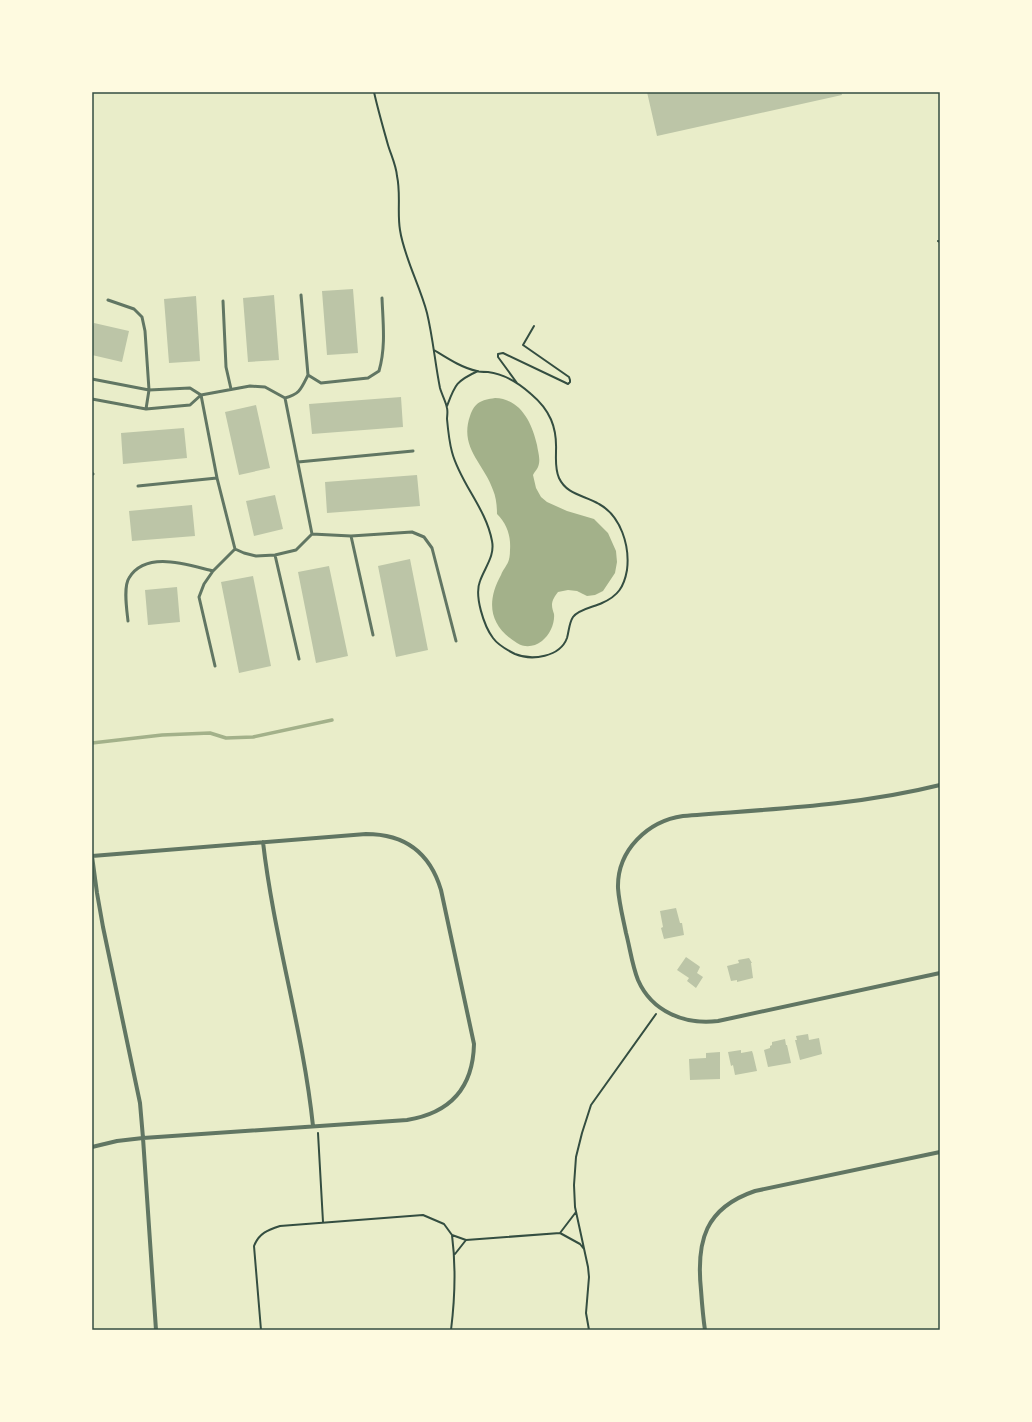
<svg xmlns="http://www.w3.org/2000/svg" width="1032" height="1422" font-family="'PT Sans Narrow',sans-serif">
  <style>
    .water { fill: #a3b18a }
    .lines { fill: none; stroke-linecap: round; stroke-linejoin: round }
    .stream { stroke: #a3b18a; stroke-width: 3.5 }
    .building { fill: #bcc5a7 }
    .path { stroke: #344e41; stroke-width: 2 }
    .service { stroke: #617663; stroke-width: 3 }
    .minor { stroke: #617663; stroke-width: 4 }
    .neatline { fill: none; stroke: #344e41; stroke-width: 1.5 }
  </style>
  <rect width="100%" height="100%" fill="#e9edc9"/>
  <path class="water" d="M 495,398 C 521,399 532,423 537,445 C 538,452 541,460 538,467 C 537,470 534,472 533,475 L 536,488 L 541,497 L 547,502 L 567,511 L 594,519 L 608,533 L 616,551 L 617,562 L 615,573 L 603,591 L 595,595 L 587,596 L 577,591 L 568,590 L 558,592 C 555,596 552,600 552,605 C 552,608 553,611 554,614 C 555,623 550,635 542,641 C 534,647 525,648 517,643 C 489,626 486,602 501,575 C 506,564 510,564 510,550 C 511,536 507,524 497,514 C 497,506 496,497 493,490 C 484,463 459,448 470,416 C 475,402 481,400 495,398 Z"/>
  <g class="lines">
    <path class="stream" d="M 92,743 L 162,735 L 210,733 L 226,738 L 253,737 L 332,720"/>
  </g>
  <path class="building" d="M 647,92 L 841,92 L 842,95 L 657,136 Z
    M 353,289 L 358,353 L 327,355 L 322,291 Z
    M 274,295 L 279,360 L 248,362 L 243,298 Z
    M 196,296 L 200,361 L 169,363 L 164,299 Z
    M 94,323 L 129,331 L 122,362 L 92,355 L 92,330 Z
    M 401,397 L 403,427 L 312,434 L 309,404 Z
    M 256,405 L 270,468 L 239,475 L 225,412 Z
    M 184,428 L 187,458 L 123,464 L 121,433 Z
    M 417,475 L 420,506 L 327,513 L 325,482 Z
    M 275,495 L 283,529 L 254,536 L 246,501 Z
    M 192,505 L 195,536 L 132,541 L 129,511 Z
    M 410,559 L 428,650 L 396,657 L 378,566 Z
    M 329,566 L 348,656 L 316,663 L 298,572 Z
    M 253,576 L 271,666 L 239,673 L 221,582 Z
    M 177,587 L 180,622 L 148,625 L 145,590 Z
    M 676,908 L 680,923 L 682,923 L 684,935 L 664,939 L 661,928 L 663,927 L 660,911 Z
    M 686,957 L 699,966 L 700,967 L 697,973 L 703,977 L 696,988 L 687,981 L 689,978 L 677,970 Z
    M 749,958 L 752,963 L 751,963 L 753,978 L 737,982 L 737,980 L 731,981 L 727,966 L 739,963 L 738,960 Z
    M 808,1034 L 809,1040 L 819,1038 L 822,1054 L 800,1060 L 795,1040 L 797,1040 L 796,1036 Z
    M 785,1039 L 786,1045 L 787,1045 L 791,1063 L 768,1067 L 764,1050 L 770,1048 L 770,1046 L 772,1045 L 772,1042 Z
    M 741,1050 L 741,1053 L 752,1051 L 753,1054 L 757,1071 L 735,1075 L 733,1065 L 731,1066 L 728,1052 Z
    M 720,1052 L 720,1079 L 690,1080 L 689,1059 L 706,1058 L 706,1053 Z"/>
  <g class="lines">
    <path class="path" d="M 374,92 C 378,110 383,127 388,145 C 391,155 396,165 397,176 C 401,194 397,212 400,230 C 404,257 420,286 427,313 C 433,338 435,363 440,388 C 442,395 446,402 447,408 C 448,412 447,416 447,419 C 448,430 449,441 452,452 C 460,483 486,508 492,541 C 495,556 485,567 480,581 C 474,596 484,626 493,638 C 498,645 507,650 515,654 C 532,661 560,657 567,638 C 569,631 569,623 573,617 C 579,609 594,607 602,603 C 618,596 624,587 627,570 C 630,546 621,516 599,504 C 584,495 567,495 559,478 C 555,469 556,461 556,451 C 557,427 550,410 531,394 C 520,384 504,374 488,372 C 487,372 479,372 477,371 C 462,368 447,358 434,350
      M 938,241 L 940,242
      M 517,383 L 498,357 L 498,354 L 503,353 L 564,382 L 568,384 L 570,382 L 570,380 L 569,377 L 523,345 L 534,326
      M 447,406 C 455,385 456,381 478,371
      M 318,1133 L 323,1222
      M 560,1233 L 576,1212
      M 455,1254 L 466,1240
      M 261,1330 L 254,1246 C 259,1233 268,1230 280,1226 L 423,1215 L 444,1224 L 452,1235 L 466,1240 L 560,1233 L 580,1244 L 584,1249
      M 451,1330 C 455,1298 456,1266 452,1235
      M 589,1330 L 586,1313 L 589,1277 L 588,1267 L 575,1207 L 574,1185 L 576,1157 L 582,1133 L 591,1105 L 656,1014"/>
    <path class="service" d="M 108,300 L 134,309 L 142,317 L 145,331 L 149,390 L 146,409
      M 223,301 L 226,367 L 231,389
      M 308,375 L 321,383 L 368,378 L 379,371 C 386,347 383,323 382,298
      M 92,379 L 149,390 L 190,388 L 201,395 L 217,478
      M 285,398 L 312,534
      M 92,399 L 146,409 L 190,405 L 201,395 L 250,386 L 265,387 L 285,398 C 300,394 301,389 308,375 L 301,295
      M 298,462 L 413,451
      M 92,473 L 93,474
      M 138,486 L 217,478 L 235,549 L 244,553 L 256,556 L 275,555 L 296,550 L 312,534 L 351,536 L 412,532 L 424,537 L 432,548 L 456,641
      M 351,536 L 373,635
      M 275,555 L 299,659
      M 128,621 C 127,611 123,587 129,578 C 146,550 188,565 213,571
      M 215,666 L 199,597 L 204,584 L 213,571 L 235,549"/>
    <path class="minor" d="M 940,785 C 856,806 769,809 683,816 C 648,821 617,850 618,888 C 619,903 623,918 626,933 C 630,948 632,965 638,980 C 652,1012 685,1025 718,1021 L 940,973
      M 263,842 C 274,938 303,1030 313,1126
      M 92,856 L 366,834 C 405,834 430,853 441,890 L 474,1044 C 473,1088 450,1113 407,1120 L 143,1138 L 117,1141 L 92,1147
      M 92,856 L 97,893 L 103,927 L 140,1103 L 143,1138 L 156,1330
      M 705,1330 C 703,1317 702,1304 701,1290 C 696,1241 705,1208 755,1191 L 940,1152"/>
  </g>
  <rect width="1032" height="1422" fill="none" stroke="#fefae0" stroke-width="186"/>
  <rect x="93" y="93" width="846" height="1236" class="neatline"/>
</svg>
